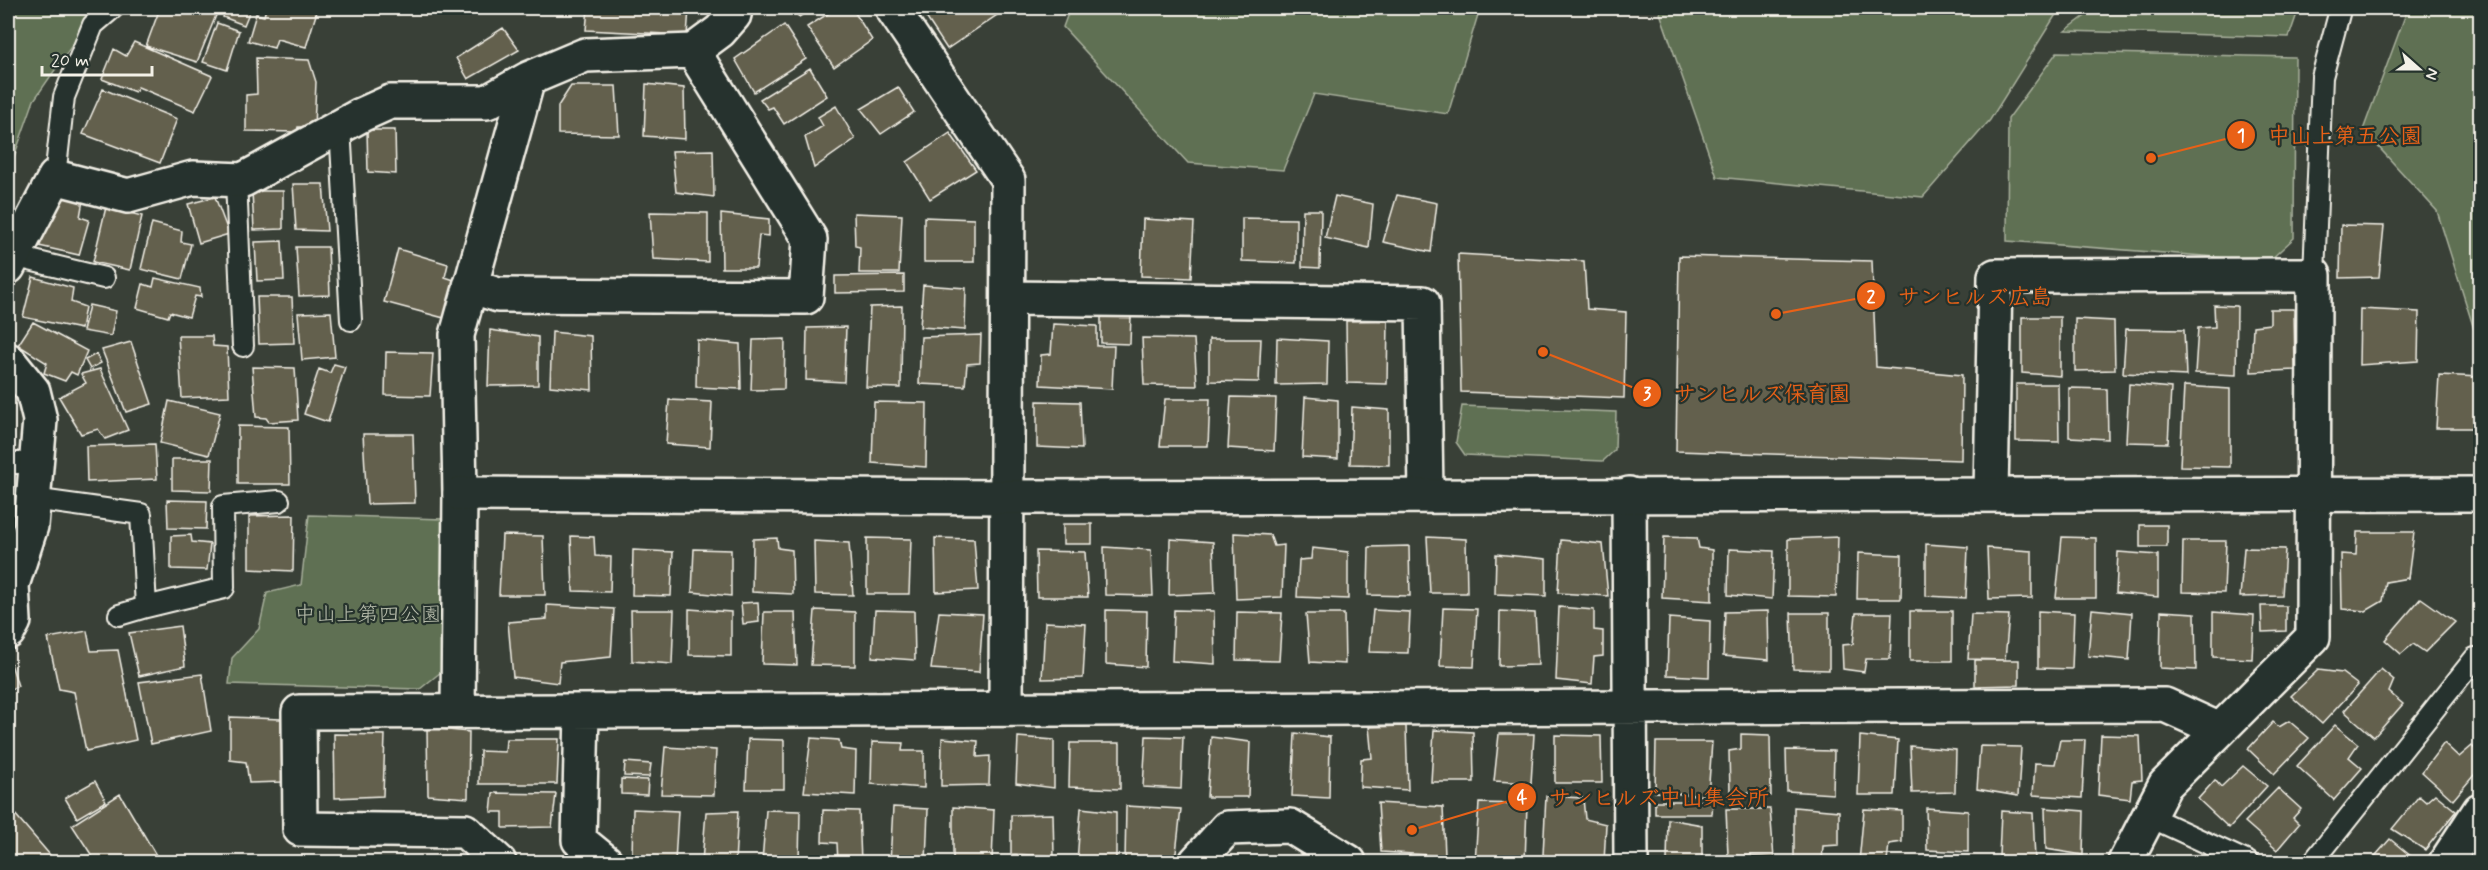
<svg xmlns="http://www.w3.org/2000/svg" width="2488" height="870" font-family="Mynerve,'Klee One',sans-serif">
  <style>
    .green { fill: #5e7052; stroke: #a9b09d; stroke-width: 1.5 }
    .building { fill: #64604e; stroke: #f4f1e8; stroke-width: 1.5 }
    .lines { fill: none; stroke-linecap: round; stroke-linejoin: round }
    .service-casing { stroke: #f4f1e8; stroke-width: 24 }
    .minor-casing { stroke: #f4f1e8; stroke-width: 38 }
    .tertiary-casing { stroke: #f4f1e8; stroke-width: 38 }
    .service { stroke: #26332d; stroke-width: 20 }
    .minor { stroke: #26332d; stroke-width: 33 }
    .tertiary { stroke: #26332d; stroke-width: 33 }
    .labels { text-anchor: middle; stroke-width: 4.5; stroke-linejoin: round; paint-order: stroke }
    .park-label { font-size: 21px; fill: #b8bdac; stroke: #26332d }
    .leader { fill: none; stroke: #e96117; stroke-width: 2 }
    .callout-dot { fill: #e96117; stroke: #26332d; stroke-width: 2 }
    .mark-label { font-size: 18px; text-anchor: middle; font-weight: bold; fill: #fff }
    .callout-label { font-size: 22px; text-anchor: middle; font-weight: bold; fill: #e96117; stroke: #26332d; stroke-width: 4.5; stroke-linejoin: round; paint-order: stroke }
  </style>
  <rect width="100%" height="100%" fill="#394037"/>
  <filter id="ink" filterUnits="userSpaceOnUse"><feTurbulence type="fractalNoise" baseFrequency=".0167" numOctaves="2"/><feDisplacementMap in="SourceGraphic" scale="12" xChannelSelector="R" yChannelSelector="G"/><feConvolveMatrix kernelMatrix="1 2 1 2 8 2 1 2 1" color-interpolation-filters="sRGB"/></filter>
  <g filter="url(#ink)">
    <path class="green" d="M 8,8 L 98,8 L 34,100 L 8,174 Z
      M 1070,8 L 1480,8 L 1448,114 L 1314,94 L 1283,170 L 1188,163 L 1063,27 Z
      M 1646,8 L 2060,8 L 1990,120 L 1923,197 L 1717,177 L 1659,10 Z
      M 2096,8 L 2299,8 L 2289,37 L 2065,31 Z
      M 2408,8 L 2480,8 L 2480,329 L 2474,329 L 2437,211 L 2363,130 Z
      M 2057,52 L 2295,57 L 2294,238 L 2269,261 L 2007,241 L 2008,119 Z
      M 1462,406 L 1616,412 L 1615,450 L 1603,461 L 1465,455 L 1456,442 Z
      M 309,515 L 443,519 L 441,672 L 420,689 L 229,684 L 232,658 L 259,629 L 267,593 L 301,585 Z"/>
    <path class="building" d="M 160,8 L 219,8 L 197,62 L 146,46 Z
      M 226,8 L 251,8 L 244,25 L 223,17 Z
      M 266,8 L 318,8 L 306,47 L 277,39 L 274,48 L 248,41 L 256,14 L 264,16 Z
      M 588,8 L 689,9 L 687,35 L 586,30 Z
      M 792,8 L 813,8 L 799,17 Z
      M 837,8 L 852,8 L 872,40 L 834,67 L 807,27 Z
      M 920,8 L 997,8 L 1000,13 L 947,49 Z
      M 217,23 L 239,31 L 227,70 L 203,62 Z
      M 784,25 L 806,59 L 754,92 L 735,59 Z
      M 503,28 L 519,50 L 468,79 L 456,58 Z
      M 134,42 L 212,76 L 195,111 L 138,87 L 135,92 L 102,79 L 114,49 L 126,56 Z
      M 256,58 L 309,60 L 316,82 L 314,127 L 298,127 L 297,132 L 246,131 L 246,95 L 257,94 Z
      M 810,68 L 827,96 L 784,124 L 773,107 L 768,109 L 760,99 Z
      M 646,84 L 684,88 L 685,139 L 644,136 Z
      M 571,86 L 616,86 L 619,135 L 558,134 L 558,106 Z
      M 898,87 L 914,112 L 881,134 L 861,109 Z
      M 103,89 L 177,119 L 160,163 L 83,134 Z
      M 836,106 L 855,139 L 814,168 L 805,137 L 823,126 L 818,117 Z
      M 367,130 L 395,130 L 396,174 L 368,172 Z
      M 950,133 L 976,170 L 930,199 L 907,162 Z
      M 713,150 L 714,197 L 676,192 L 672,151 Z
      M 293,184 L 323,184 L 327,231 L 296,230 Z
      M 54,191 L 83,200 L 80,217 L 89,220 L 79,255 L 39,246 Z
      M 252,191 L 283,191 L 283,229 L 254,230 Z
      M 1397,195 L 1437,203 L 1431,252 L 1383,242 Z
      M 1335,196 L 1373,204 L 1369,248 L 1325,238 Z
      M 215,197 L 229,234 L 199,243 L 188,204 Z
      M 106,207 L 142,216 L 130,270 L 93,262 Z
      M 1303,210 L 1321,210 L 1320,268 L 1302,267 Z
      M 650,212 L 708,213 L 708,262 L 653,259 Z
      M 854,213 L 902,215 L 899,273 L 859,273 L 860,247 L 855,246 Z
      M 721,214 L 769,219 L 769,236 L 759,235 L 756,268 L 722,268 Z
      M 924,217 L 974,219 L 974,262 L 924,262 Z
      M 1242,218 L 1296,219 L 1296,263 L 1242,261 Z
      M 1143,219 L 1194,222 L 1191,278 L 1141,276 Z
      M 152,223 L 182,231 L 181,242 L 191,244 L 182,279 L 141,269 Z
      M 2341,225 L 2384,226 L 2379,277 L 2340,278 Z
      M 282,241 L 284,280 L 257,281 L 255,242 Z
      M 296,247 L 328,247 L 330,295 L 299,296 Z
      M 398,249 L 448,264 L 445,277 L 457,281 L 444,318 L 384,302 Z
      M 1458,254 L 1584,261 L 1587,309 L 1626,312 L 1624,398 L 1461,392 Z
      M 1679,256 L 1872,261 L 1876,367 L 1962,375 L 1961,460 L 1676,451 Z
      M 904,275 L 904,292 L 835,293 L 835,276 Z
      M 33,277 L 73,288 L 71,302 L 85,307 L 81,329 L 23,317 Z
      M 155,278 L 200,288 L 201,297 L 195,296 L 189,317 L 170,312 L 168,317 L 137,308 L 143,284 L 153,287 Z
      M 923,285 L 966,288 L 965,330 L 920,327 Z
      M 257,297 L 292,297 L 294,343 L 259,344 Z
      M 89,305 L 116,311 L 111,336 L 83,331 Z
      M 2214,305 L 2237,306 L 2236,375 L 2195,373 L 2198,328 L 2215,327 Z
      M 902,306 L 901,388 L 866,387 L 870,307 Z
      M 2270,309 L 2294,309 L 2295,370 L 2251,372 L 2253,326 L 2270,324 Z
      M 2360,309 L 2419,312 L 2418,361 L 2359,365 Z
      M 331,312 L 335,357 L 302,360 L 298,313 Z
      M 1101,315 L 1131,315 L 1130,344 L 1101,343 Z
      M 2022,317 L 2060,317 L 2060,376 L 2022,373 Z
      M 2075,319 L 2114,321 L 2115,370 L 2075,371 Z
      M 1388,320 L 1387,384 L 1347,383 L 1346,321 Z
      M 33,322 L 87,351 L 77,375 L 71,372 L 65,381 L 44,373 L 47,363 L 18,345 Z
      M 1053,324 L 1097,326 L 1097,346 L 1114,346 L 1112,389 L 1040,385 L 1041,355 L 1051,354 Z
      M 846,327 L 844,382 L 806,380 L 807,328 Z
      M 2126,329 L 2184,330 L 2186,376 L 2123,373 Z
      M 490,330 L 538,337 L 538,385 L 488,386 Z
      M 552,332 L 591,336 L 592,390 L 550,386 Z
      M 981,335 L 980,363 L 967,364 L 965,386 L 919,384 L 921,337 Z
      M 178,336 L 212,336 L 213,346 L 227,347 L 229,396 L 182,398 Z
      M 1142,338 L 1194,339 L 1197,386 L 1144,385 Z
      M 1277,338 L 1328,341 L 1327,384 L 1276,385 Z
      M 785,339 L 784,389 L 751,390 L 753,340 Z
      M 1209,339 L 1261,339 L 1259,382 L 1209,381 Z
      M 697,340 L 740,344 L 741,389 L 696,387 Z
      M 131,342 L 152,404 L 126,412 L 102,350 Z
      M 386,352 L 433,353 L 430,396 L 385,395 Z
      M 96,354 L 101,363 L 90,369 L 85,360 Z
      M 334,364 L 345,367 L 328,422 L 304,414 L 319,369 L 330,373 Z
      M 252,367 L 295,368 L 298,420 L 269,422 L 266,418 L 256,417 Z
      M 100,369 L 128,430 L 105,439 L 98,429 L 81,434 L 59,397 L 86,383 L 81,374 Z
      M 2439,375 L 2480,377 L 2479,428 L 2436,428 Z
      M 2016,384 L 2058,384 L 2059,442 L 2016,441 Z
      M 2129,384 L 2171,388 L 2168,443 L 2126,442 Z
      M 2184,386 L 2230,389 L 2230,467 L 2180,466 Z
      M 2069,388 L 2107,389 L 2108,439 L 2069,437 Z
      M 1231,397 L 1276,398 L 1274,451 L 1228,448 Z
      M 1305,397 L 1338,400 L 1338,459 L 1302,457 Z
      M 1165,399 L 1210,399 L 1208,446 L 1160,446 Z
      M 669,400 L 712,402 L 710,447 L 666,444 Z
      M 169,401 L 220,413 L 209,455 L 160,443 Z
      M 1037,401 L 1080,402 L 1082,449 L 1037,447 Z
      M 874,402 L 927,403 L 926,467 L 872,463 Z
      M 1352,407 L 1389,410 L 1389,465 L 1350,464 Z
      M 238,426 L 289,427 L 290,484 L 238,484 Z
      M 363,434 L 413,434 L 415,503 L 367,504 Z
      M 155,444 L 157,479 L 87,482 L 86,446 Z
      M 172,459 L 212,459 L 211,491 L 172,490 Z
      M 167,500 L 207,501 L 206,529 L 168,528 Z
      M 294,515 L 293,571 L 249,569 L 249,516 Z
      M 1063,524 L 1092,524 L 1092,544 L 1063,544 Z
      M 2140,525 L 2167,525 L 2167,547 L 2140,547 Z
      M 2357,532 L 2414,532 L 2408,578 L 2386,582 L 2383,601 L 2366,611 L 2342,609 L 2341,554 L 2356,555 Z
      M 1234,533 L 1270,535 L 1274,546 L 1284,545 L 1282,597 L 1236,599 Z
      M 191,535 L 192,542 L 210,544 L 207,570 L 171,569 L 171,536 Z
      M 502,535 L 543,536 L 545,595 L 499,595 Z
      M 571,536 L 594,537 L 595,556 L 611,557 L 610,592 L 573,591 Z
      M 1427,537 L 1466,539 L 1467,593 L 1430,593 Z
      M 1664,537 L 1697,538 L 1699,548 L 1712,550 L 1712,601 L 1662,598 Z
      M 1838,537 L 1836,597 L 1788,596 L 1788,539 Z
      M 2062,537 L 2096,538 L 2096,598 L 2056,598 Z
      M 777,538 L 778,548 L 792,550 L 793,594 L 752,592 L 753,539 Z
      M 867,538 L 911,539 L 909,594 L 867,594 Z
      M 935,538 L 974,539 L 978,590 L 936,592 Z
      M 1170,539 L 1213,542 L 1215,593 L 1169,595 Z
      M 1561,540 L 1603,544 L 1608,596 L 1558,593 Z
      M 814,541 L 849,543 L 853,595 L 815,594 Z
      M 2183,541 L 2226,541 L 2224,593 L 2182,592 Z
      M 1926,544 L 1968,547 L 1966,598 L 1926,596 Z
      M 1409,546 L 1410,596 L 1368,595 L 1369,547 Z
      M 1104,547 L 1151,550 L 1153,596 L 1105,595 Z
      M 1312,548 L 1348,552 L 1348,599 L 1297,597 L 1299,560 L 1311,559 Z
      M 1987,548 L 2032,551 L 2032,598 L 1989,599 Z
      M 2244,548 L 2285,549 L 2282,596 L 2240,597 Z
      M 694,549 L 731,550 L 731,596 L 692,592 Z
      M 1729,549 L 1774,551 L 1772,599 L 1728,595 Z
      M 633,550 L 673,552 L 671,596 L 632,595 Z
      M 1036,551 L 1085,552 L 1088,597 L 1037,597 Z
      M 2118,552 L 2158,555 L 2158,597 L 2116,593 Z
      M 1858,553 L 1902,555 L 1901,599 L 1857,599 Z
      M 1496,554 L 1546,559 L 1546,596 L 1495,594 Z
      M 2421,598 L 2455,622 L 2425,652 L 2413,644 L 2401,654 L 2385,640 Z
      M 758,602 L 759,622 L 743,624 L 741,603 Z
      M 547,605 L 614,609 L 611,657 L 560,662 L 558,683 L 513,677 L 508,622 L 547,619 Z
      M 2261,606 L 2286,606 L 2286,631 L 2262,632 Z
      M 1559,607 L 1594,610 L 1594,630 L 1603,631 L 1603,656 L 1594,657 L 1592,684 L 1556,680 Z
      M 1443,608 L 1477,609 L 1474,667 L 1440,666 Z
      M 689,609 L 731,612 L 731,656 L 689,655 Z
      M 2092,609 L 2132,613 L 2129,660 L 2088,656 Z
      M 631,610 L 674,610 L 672,664 L 632,661 Z
      M 815,610 L 855,612 L 855,666 L 811,665 Z
      M 875,610 L 914,611 L 915,660 L 872,657 Z
      M 1106,610 L 1147,611 L 1146,667 L 1106,664 Z
      M 1174,610 L 1214,611 L 1215,664 L 1172,661 Z
      M 1373,610 L 1410,612 L 1408,653 L 1369,652 Z
      M 1500,611 L 1535,613 L 1538,665 L 1499,666 Z
      M 1768,611 L 1769,660 L 1723,656 L 1725,612 Z
      M 1910,611 L 1952,611 L 1952,661 L 1910,661 Z
      M 2038,611 L 2074,613 L 2072,669 L 2038,668 Z
      M 2161,611 L 2195,613 L 2196,670 L 2160,668 Z
      M 764,612 L 795,612 L 797,665 L 762,664 Z
      M 939,612 L 983,614 L 979,672 L 931,669 Z
      M 1237,612 L 1282,613 L 1279,661 L 1236,660 Z
      M 2213,612 L 2254,615 L 2252,659 L 2213,657 Z
      M 1791,613 L 1829,613 L 1829,670 L 1793,669 Z
      M 1856,613 L 1892,613 L 1890,659 L 1866,659 L 1864,672 L 1843,669 L 1842,645 L 1853,644 Z
      M 1306,614 L 1344,614 L 1345,664 L 1310,662 Z
      M 1971,614 L 2009,615 L 2005,660 L 1968,659 Z
      M 1669,618 L 1710,621 L 1709,677 L 1667,675 Z
      M 1045,622 L 1086,624 L 1083,678 L 1042,679 Z
      M 180,626 L 185,666 L 139,676 L 129,633 Z
      M 87,631 L 91,651 L 118,650 L 136,740 L 86,751 L 74,692 L 59,689 L 48,638 Z
      M 8,654 L 18,686 L 8,690 Z
      M 1975,660 L 2019,660 L 2019,685 L 1975,686 Z
      M 2381,669 L 2394,680 L 2389,692 L 2403,704 L 2374,737 L 2344,711 Z
      M 2318,670 L 2342,673 L 2358,685 L 2322,724 L 2291,696 Z
      M 202,674 L 211,731 L 151,744 L 139,682 Z
      M 2480,688 L 2480,700 L 2474,695 Z
      M 230,717 L 281,719 L 282,782 L 249,783 L 246,762 L 230,760 Z
      M 2289,721 L 2309,738 L 2274,774 L 2248,749 L 2273,722 L 2279,727 Z
      M 2335,725 L 2358,744 L 2349,757 L 2362,768 L 2334,800 L 2297,766 Z
      M 1406,726 L 1408,790 L 1360,787 L 1361,759 L 1372,758 L 1369,727 Z
      M 427,728 L 469,732 L 468,798 L 428,795 Z
      M 1434,730 L 1473,732 L 1474,782 L 1431,782 Z
      M 1295,733 L 1330,737 L 1329,798 L 1292,796 Z
      M 334,734 L 385,735 L 383,796 L 335,798 Z
      M 1499,734 L 1534,734 L 1531,783 L 1494,781 Z
      M 1741,734 L 1770,735 L 1771,796 L 1730,791 L 1729,751 L 1741,749 Z
      M 1555,735 L 1601,736 L 1602,783 L 1555,783 Z
      M 2101,735 L 2140,736 L 2142,780 L 2132,781 L 2130,799 L 2098,795 Z
      M 1146,736 L 1183,737 L 1181,789 L 1143,787 Z
      M 1860,736 L 1898,740 L 1895,795 L 1858,795 Z
      M 1018,737 L 1054,740 L 1054,788 L 1016,783 Z
      M 1211,737 L 1250,742 L 1248,797 L 1207,797 Z
      M 811,738 L 839,740 L 841,749 L 856,751 L 855,795 L 804,792 Z
      M 942,738 L 978,741 L 977,757 L 990,756 L 989,785 L 941,786 Z
      M 506,739 L 559,739 L 557,784 L 479,784 L 480,751 L 505,752 Z
      M 748,739 L 784,740 L 784,789 L 746,789 Z
      M 2060,740 L 2085,740 L 2082,798 L 2033,795 L 2035,763 L 2055,764 Z
      M 872,742 L 903,743 L 902,751 L 924,751 L 924,788 L 871,784 Z
      M 1656,742 L 1712,742 L 1708,796 L 1655,792 Z
      M 1070,743 L 1120,743 L 1120,789 L 1069,787 Z
      M 2444,743 L 2459,757 L 2472,746 L 2480,754 L 2480,768 L 2453,800 L 2422,772 Z
      M 1910,746 L 1956,750 L 1955,792 L 1912,793 Z
      M 1980,746 L 2021,747 L 2018,796 L 1977,789 Z
      M 665,747 L 716,750 L 714,795 L 661,794 Z
      M 1786,750 L 1834,751 L 1833,794 L 1787,791 Z
      M 625,762 L 651,764 L 649,777 L 624,776 Z
      M 2243,766 L 2267,786 L 2229,828 L 2198,799 L 2215,780 L 2221,787 Z
      M 621,779 L 648,780 L 647,795 L 621,794 Z
      M 95,781 L 106,801 L 77,818 L 65,798 Z
      M 2278,788 L 2301,809 L 2293,818 L 2299,824 L 2277,850 L 2245,822 Z
      M 493,793 L 556,794 L 552,827 L 503,828 L 503,812 L 491,812 Z
      M 120,794 L 160,862 L 96,862 L 72,825 Z
      M 2435,794 L 2456,811 L 2425,850 L 2392,829 L 2419,796 L 2426,802 Z
      M 1546,796 L 1583,798 L 1585,819 L 1606,824 L 1604,862 L 1556,862 L 1556,857 L 1543,855 Z
      M 1655,801 L 1713,801 L 1712,814 L 1655,814 Z
      M 1378,803 L 1443,807 L 1445,856 L 1381,852 Z
      M 1479,803 L 1527,804 L 1525,862 L 1475,862 Z
      M 8,806 L 56,862 L 8,862 Z
      M 1126,806 L 1181,809 L 1176,853 L 1163,862 L 1125,862 Z
      M 893,807 L 928,809 L 926,862 L 890,862 Z
      M 953,807 L 994,810 L 992,862 L 953,862 Z
      M 1794,807 L 1839,811 L 1839,845 L 1823,846 L 1822,862 L 1794,862 Z
      M 1081,808 L 1116,812 L 1116,862 L 1077,862 Z
      M 1926,808 L 1968,811 L 1968,852 L 1927,850 Z
      M 2045,808 L 2084,811 L 2083,855 L 2046,849 Z
      M 633,809 L 678,811 L 675,862 L 645,862 L 645,858 L 632,857 Z
      M 1726,809 L 1770,809 L 1774,858 L 1728,855 Z
      M 1864,809 L 1902,811 L 1902,842 L 1889,844 L 1887,862 L 1859,862 Z
      M 766,810 L 800,811 L 799,862 L 762,862 Z
      M 823,810 L 859,811 L 861,862 L 838,862 L 837,843 L 822,842 Z
      M 738,811 L 735,862 L 702,862 L 706,812 Z
      M 2001,811 L 2033,813 L 2035,860 L 1999,856 Z
      M 1053,814 L 1054,856 L 1011,854 L 1011,815 Z
      M 1668,819 L 1702,825 L 1702,862 L 1667,862 Z
      M 2390,839 L 2418,862 L 2370,862 Z"/>
    <g class="lines">
      <g class="service-casing">
        <path id="service" d="M 340,127 L 351,320
          M 55,177 L 64,97 L 93,25 L 113,8
          M 236,180 L 243,346
          M 13,256 L 104,278
          M 2314,275 L 2322,77 L 2339,14
          M 8,463 L 36,463
          M 33,499 L 141,514 L 146,607 L 119,615
          M 146,607 L 224,588 L 223,506 L 279,501
          M 2150,817 L 2248,862
          M 2313,862 L 2475,658"/>
      </g>
      <g class="minor-casing">
        <path id="minor" d="M 892,8 L 1008,180 L 1006,708
          M 8,267 L 55,177 L 128,196 L 193,178 L 243,180 L 361,115 L 390,102 L 487,102 L 528,79 L 585,55 L 693,51 L 720,31 L 734,15 L 735,8
          M 470,286 L 498,295 L 806,297 L 810,239 L 693,51
          M 1008,298 L 1423,303 L 1426,495
          M 8,360 L 33,391 L 40,420 L 31,526 L 12,585 L 14,621 L 8,632
          M 1629,494 L 1631,862
          M 1991,494 L 1995,276 L 2314,275 L 2313,637 L 2165,785 L 2125,862
          M 458,711 L 460,494 L 457,335 L 528,79
          M 582,711 L 579,840 L 606,862
          M 499,862 L 465,831 L 300,829 L 299,712 L 2165,705 L 2220,730
          M 1196,862 L 1227,828 L 1290,826 L 1349,862
          M 2446,862 L 2480,810"/>
      </g>
      <g class="tertiary-casing">
        <path id="tertiary" d="M 460,494 L 1008,497 L 2480,494"/>
      </g>
      <use href="#service" class="service"/>
      <use href="#minor" class="minor"/>
      <use href="#tertiary" class="tertiary"/>
    </g>
  </g>
  <g class="labels">
    <g class="park-label">
      <text x="368" y="621">中山上第四公園</text>
    </g>
  </g>
  <path class="leader" d="M2151 158L2241 135M1776 314L1871 296M1543 352L1647 393M1412 830L1522 797"/>
  <g class="callout-dot">
    <circle cx="2151" cy="158" r="6"/>
    <circle cx="1776" cy="314" r="6"/>
    <circle cx="1543" cy="352" r="6"/>
    <circle cx="1412" cy="830" r="6"/>
    <circle cx="2241" cy="135" r="15"/>
    <circle cx="1871" cy="296" r="15"/>
    <circle cx="1647" cy="393" r="15"/>
    <circle cx="1522" cy="797" r="15"/>
  </g>
  <g class="mark-label">
    <text x="2241" y="141">1</text>
    <text x="1871" y="302">2</text>
    <text x="1647" y="399">3</text>
    <text x="1522" y="803">4</text>
  </g>
  <g class="callout-label">
    <text x="2345" y="143">中山上第五公園</text>
    <text x="1975" y="304">サンヒルズ広島</text>
    <text x="1762" y="401">サンヒルズ保育園</text>
    <text x="1659" y="805">サンヒルズ中山集会所</text>
  </g>
  <rect width="2488" height="870" fill="none" stroke="#26332d" stroke-width="30"/>
  <rect x="15" y="15" width="2458" height="840" fill="none" stroke="#f4f1e8" stroke-width="2" filter="url(#ink)"/>
  <g transform="translate(2419 69) rotate(111)" stroke="#26332d" stroke-width="4.5" paint-order="stroke">
  <path d="M0-4.5L10 22L0 15L-10 22Z" fill="#f4f1e8"/>
  <text y="-9" font-size="16" font-weight="bold" text-anchor="middle" fill="#f4f1e8">N</text>
  </g>
  <path d="M42 66v9h110v-9" fill="none" stroke="#f4f1e8" stroke-width="3"/>
  <text x="51" y="66" font-size="18" fill="#f4f1e8" stroke="#26332d" stroke-width="4.5" paint-order="stroke">20 m</text>
</svg>
